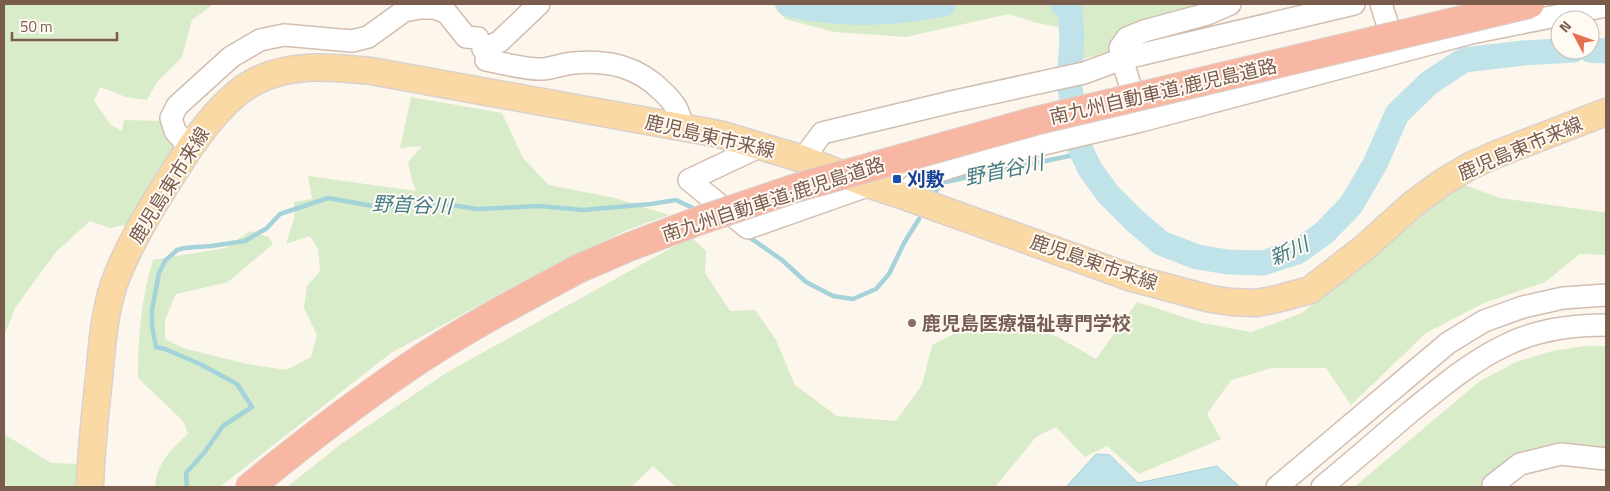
<svg xmlns="http://www.w3.org/2000/svg" width="1610" height="491" font-family="'Titillium Web','Noto Sans JP',sans-serif">
  <style>
    .green { fill: #d8ecc9 }
    .water { fill: #bfe3e8; stroke: #a5d3da }
    .lines { fill: none; stroke-linecap: round; stroke-linejoin: round }
    .stream { stroke: #a5d3da; stroke-width: 4.5 }
    .river { stroke: #bfe3e8; stroke-width: 25 }
    .minor-casing { stroke: #d1beb0; stroke-width: 24 }
    .major-casing { stroke: #dad1cd; stroke-width: 29 }
    .highway-casing { stroke: #dad1cd; stroke-width: 30 }
    .minor { stroke: #fff; stroke-width: 21 }
    .major { stroke: #fbd9a5; stroke-width: 26 }
    .highway { stroke: #f7b7a3; stroke-width: 28 }
    .highway-bridge-casing { stroke: #dad1cd; stroke-width: 30; stroke-linecap: butt }
    .highway-bridge { stroke: #f7b7a3; stroke-width: 28 }
    .transit-dot { fill: #1a4fb4; stroke: #fffaf3; stroke-width: 2 }
    .education-dot { fill: #8d6e63; stroke: #fffaf3; stroke-width: 2 }
    .labels { text-anchor: middle; stroke-width: 4; stroke-linejoin: round; paint-order: stroke }
    .street-label { font-size: 19px; fill: #7a5c4d; stroke: #fffaf3 }
    .transit-label { font-size: 19px; font-weight: bold; fill: #164399; stroke: #fffaf3; text-anchor: start }
    .education-label { font-size: 19px; font-weight: bold; fill: #785e54; stroke: #fffaf3; text-anchor: start }
    .water-label { font-size: 20px; font-style: italic; fill: #437c86; stroke: #fffaf3 }
  </style>
  <rect width="100%" height="100%" fill="#fdf6ec"/>
  <path class="green" d="M 4,4 L 214,4 L 192,20 L 182,57 L 157,82 L 147,100 L 126,97 L 100,87 L 94,101 L 111,125 L 122,131 L 124,120 L 160,121 L 169,134 L 176,154 L 129,224 L 110,228 L 90,221 L 56,252 L 15,308 L 4,336 Z
    M 773,4 L 1197,4 L 1193,26 L 1073,62 L 1077,31 L 1033,22 L 1009,14 L 906,37 L 834,32 L 785,19 Z
    M 411,97 L 502,113 L 523,158 L 549,185 L 615,198 L 669,215 L 627,230 L 520,283 L 391,353 L 220,487 L 155,487 C 156,464 172,448 188,434 L 183,421 L 138,378 C 138,337 141,299 153,260 L 225,248 L 250,231 L 269,237 L 273,244 L 228,282 L 176,294 L 165,320 L 165,339 L 183,348 L 247,364 L 286,370 L 311,357 L 317,335 L 304,308 L 307,286 L 320,271 L 318,249 L 310,236 L 286,244 L 294,219 L 294,202 L 312,199 L 308,176 L 416,191 L 412,180 L 408,162 L 422,146 L 400,148 Z
    M 1465,185 L 1500,198 L 1602,212 L 1606,211 L 1606,255 L 1580,254 L 1545,282 L 1484,303 L 1426,333 L 1351,405 L 1326,368 L 1272,368 L 1231,380 L 1207,414 L 1221,439 L 1139,474 L 1107,446 L 1085,457 L 1056,427 L 1036,437 L 995,487 L 676,487 L 653,466 L 631,487 L 287,487 L 341,444 L 446,373 L 691,237 L 706,251 L 705,273 L 730,311 L 755,310 L 776,340 L 795,385 L 837,416 L 896,421 L 922,385 L 932,345 L 964,329 L 1020,326 L 1056,336 L 1096,359 L 1137,302 L 1202,323 L 1251,332 L 1302,313 L 1376,252 L 1428,204 Z
    M 1583,346 L 1606,346 L 1606,452 L 1517,458 L 1481,483 L 1484,487 L 1354,487 L 1480,381 L 1516,362 L 1552,351 Z
    M 4,434 L 51,463 L 78,464 L 76,487 L 4,487 Z"/>
  <path class="water" d="M 1096,454 L 1110,455 L 1138,483 L 1217,466 L 1240,487 L 1066,487 Z"/>
  <g class="lines">
    <path class="stream" d="M 933,196 L 941,183 L 1083,153
      M 746,235 L 782,260 L 806,282 L 833,296 L 853,299 L 876,289 L 889,274 L 904,243 L 919,219
      M 187,487 L 186,473 L 204,453 L 223,426 L 252,407 L 237,384 L 200,364 L 165,349 L 156,347 L 152,326 L 152,310 L 159,273 L 165,261 L 177,250 L 184,248 L 211,246 L 245,241 L 267,228 L 280,214 L 328,198 L 379,207 L 451,205 L 477,209 L 539,206 L 583,210 L 651,204 L 676,200 L 697,210"/>
    <path class="river" d="M 788,4 C 799,8 811,8 822,10 C 865,15 902,12 944,4
      M 1063,4 L 1070,11 L 1072,38 L 1069,82 L 1080,148 L 1090,169 L 1108,194 L 1134,220 L 1161,243 L 1197,257 L 1228,262 L 1263,263 L 1297,252 L 1324,233 L 1351,205 L 1375,164 L 1397,114 L 1429,83 L 1464,60 L 1523,53 L 1574,50
      M 1590,50 L 1606,51"/>
    <g class="minor-casing">
      <path id="minor" d="M 1381,4 L 1396,51
        M 483,49 L 499,42 L 539,4
        M 486,60 C 500,63 529,70 543,69 C 553,68 563,64 573,63 C 608,60 637,66 662,91 C 674,102 680,111 682,127
        M 1138,111 L 1122,59 L 1120,48 L 1127,38 L 1144,31 L 1207,14 L 1230,4
        M 761,146 L 689,180 L 748,228 L 870,185
        M 190,148 L 175,131 L 171,118 L 177,106 L 231,57 L 260,40 L 284,35 L 352,41 L 368,37 L 404,11 L 420,8 L 434,8 L 446,12 L 466,37 L 478,38
        M 803,159 L 822,133 L 951,102 L 1084,73 L 1122,59 L 1354,4
        M 907,197 L 910,188 L 923,176 L 971,161 L 1141,121 L 1471,33 L 1606,6
        M 1277,487 L 1448,343 L 1484,321 L 1523,307 L 1563,298 L 1606,295
        M 1322,487 C 1351,463 1380,438 1409,413 C 1440,388 1470,362 1506,345 C 1536,330 1573,325 1606,325
        M 1495,487 L 1493,485 L 1520,464 L 1561,454 L 1606,459"/>
    </g>
    <g class="major-casing">
      <path id="major" d="M 90,487 C 91,451 95,414 99,378 C 102,346 104,314 114,284 C 129,242 159,195 183,158 C 200,132 225,98 252,83 C 289,62 331,67 371,71 L 719,134 L 803,159 L 870,185 L 907,197 L 1132,278 L 1211,299 L 1231,302 L 1256,303 L 1277,299 L 1310,290 L 1364,248 L 1413,204 L 1443,182 L 1470,166 L 1497,154 L 1606,112"/>
    </g>
    <g class="highway-casing">
      <path id="highway" d="M 250,487 C 301,445 353,405 407,368 C 461,331 520,300 578,269"/>
    </g>
    <use href="#minor" class="minor"/>
    <use href="#major" class="major"/>
    <use href="#highway" class="highway"/>
    <g class="highway-bridge-casing">
      <path id="highway-bridge" d="M 578,269 L 629,247 L 698,221 L 796,188 L 1035,121 L 1530,4"/>
    </g>
    <use href="#highway-bridge" class="highway-bridge"/>
  </g>
  <rect class="transit-dot" x="892" y="174" width="10" height="10" rx="2.5"/>
  <circle class="education-dot" cx="912" cy="323" r="5"/>
  <g class="labels">
    <g class="street-label">
      <text transform="translate(1163 91) rotate(-13)" y="7">南九州自動車道;鹿児島道路</text>
      <text transform="translate(710 136) rotate(13)" y="7">鹿児島東市来線</text>
      <text transform="translate(1520 148) rotate(-23)" y="7">鹿児島東市来線</text>
      <text transform="translate(169 185) rotate(-58)" y="7">鹿児島東市来線</text>
      <text transform="translate(773 199) rotate(-18)" y="7">南九州自動車道;鹿児島道路</text>
      <text transform="translate(1094 262) rotate(19)" y="7">鹿児島東市来線</text>
    </g>
    <g class="transit-label">
      <text x="907" y="186">刈敷</text>
    </g>
    <g class="education-label">
      <text x="922" y="330">鹿児島医療福祉専門学校</text>
    </g>
    <g class="water-label">
      <text transform="translate(1004 170) rotate(-12)" y="7">野首谷川</text>
      <text transform="translate(412 205) rotate(2)" y="7">野首谷川</text>
      <text transform="translate(1289 251) rotate(-24)" y="7">新川</text>
    </g>
  </g>
  <rect width="1610" height="491" fill="none" stroke="#7a5c4d" stroke-width="10"/>
  <g transform="translate(1575 35) rotate(311)"><circle r="24" fill="#fffaf3" stroke="#cabbb1"/>
  <path d="M0-4L9 19L0 12L-9 19Z" fill="#e76f51"/>
  <text y="-8" font-size="14" font-weight="bold" text-anchor="middle" fill="#7a5c4d">N</text>
  </g>
  <path d="M12 32v8h105v-8" fill="none" stroke="#7a5c4d" stroke-width="2.5"/>
  <text x="20" y="32" font-size="15" fill="#7a5c4d" stroke="#fffaf3" stroke-width="4" paint-order="stroke">50 m</text>
</svg>
